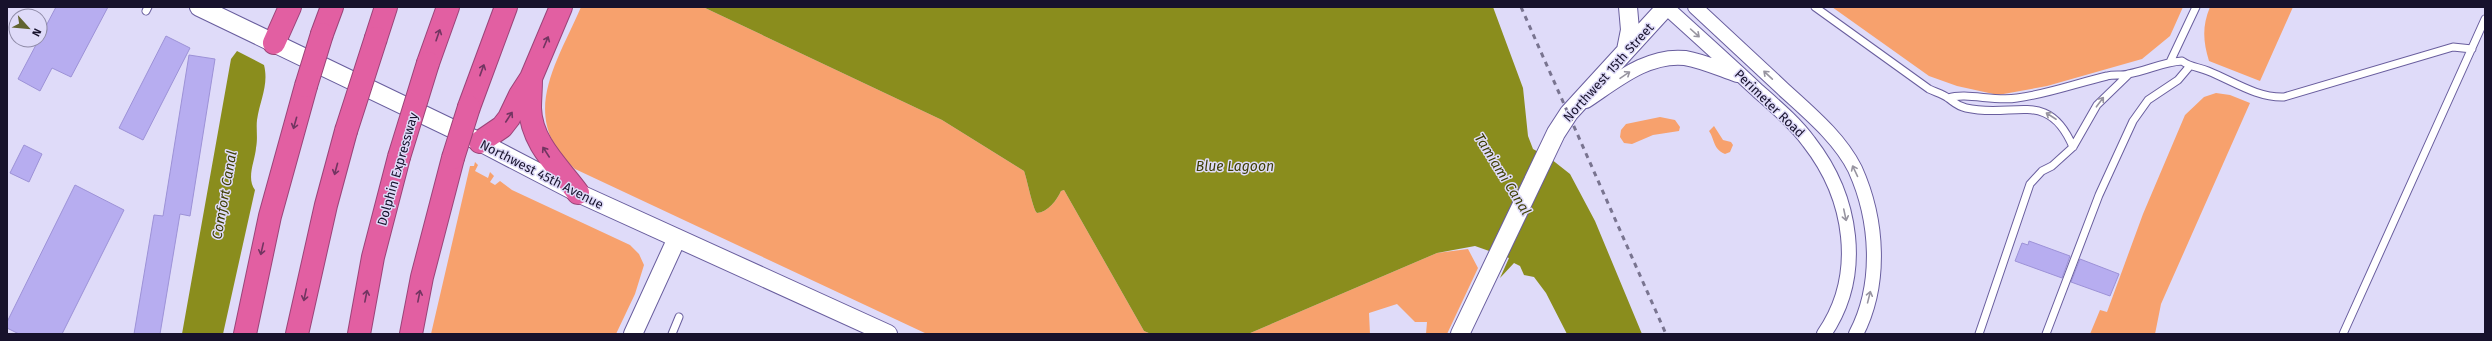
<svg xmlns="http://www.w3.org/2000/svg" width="2492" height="341" font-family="'Fira Sans',sans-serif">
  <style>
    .green { fill: #f7a16d }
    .water { fill: #8a8d1d }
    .building { fill: #b7adf0; stroke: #9d92d7 }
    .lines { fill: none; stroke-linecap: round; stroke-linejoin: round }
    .service-casing { stroke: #695e9e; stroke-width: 9 }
    .minor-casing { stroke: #695e9e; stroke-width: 16 }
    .tertiary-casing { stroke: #695e9e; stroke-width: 20 }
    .motorway-casing { stroke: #9b4479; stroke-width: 24 }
    .service { stroke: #fff; stroke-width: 7 }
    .minor { stroke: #fff; stroke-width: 14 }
    .tertiary { stroke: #fff; stroke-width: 18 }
    .motorway { stroke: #e25fa2; stroke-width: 22 }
    .rail { stroke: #797490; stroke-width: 3; stroke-dasharray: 5 5; stroke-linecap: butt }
    .motorway-bridge-casing { stroke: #9b4479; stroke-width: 24; stroke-linecap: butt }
    .motorway-bridge { stroke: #e25fa2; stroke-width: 22 }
    .oneway { stroke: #9794a0 }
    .oneway2 { stroke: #723561 }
    .labels { text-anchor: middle; stroke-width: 3; stroke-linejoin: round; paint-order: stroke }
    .street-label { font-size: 13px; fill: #17122c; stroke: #dfdbf9 }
    .water-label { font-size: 14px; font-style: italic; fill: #3e3f04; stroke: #dfdbf9 }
  </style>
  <rect width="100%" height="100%" fill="#dfdbf9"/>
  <path class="green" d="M 581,7 L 703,7 L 942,120 L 1024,171 C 1027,179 1033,210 1037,213 C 1048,212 1057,200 1061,191 L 1064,190 L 1144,331 L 1151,334 L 927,334 L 575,169 C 517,118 557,63 581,7 Z
    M 1832,7 L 2183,7 L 2170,36 L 2142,59 L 2047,86 L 1998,95 L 1957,86 L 1929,76 Z
    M 2210,7 L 2293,7 L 2260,81 L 2209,61 C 2203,41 2202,26 2210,7 Z
    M 2216,93 L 2230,95 L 2250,103 L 2161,304 L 2155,334 L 2090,334 L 2100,310 L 2107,312 L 2143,214 L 2185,115 L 2204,97 Z
    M 1660,117 L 1675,120 L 1680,127 L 1679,131 L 1653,135 L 1632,144 L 1624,143 L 1620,137 L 1621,130 L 1626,124 Z
    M 1714,126 L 1723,140 L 1731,142 L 1733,145 L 1730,152 L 1725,154 C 1713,149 1715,140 1709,131 Z
    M 475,162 L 478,165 L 475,171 L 488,178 L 490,172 L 494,176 L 490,182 L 495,185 L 500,181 L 512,190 L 630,245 L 639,254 L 644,265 L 635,294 L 616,334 L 431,334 L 470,166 L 474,166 Z
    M 1468,249 L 1478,268 L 1447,334 L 1426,334 L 1427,322 L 1415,322 L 1397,304 L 1369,313 L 1370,334 L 1248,334 L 1437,253 Z"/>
  <path class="water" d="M 703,7 L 1493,7 L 1523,88 L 1528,136 L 1533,149 L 1551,159 L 1570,174 L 1595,221 L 1642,334 L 1567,334 L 1546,293 L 1534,277 L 1524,275 L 1520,266 L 1514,263 L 1500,278 L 1509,258 L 1475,246 L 1437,253 L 1248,334 L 1151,334 L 1144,331 L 1064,190 L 1061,191 C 1057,200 1048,212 1037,213 C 1033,210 1027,179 1024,171 L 942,120 Z
    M 237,51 L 264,65 C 269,85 260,100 257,120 C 256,129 258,138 256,148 C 255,161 246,178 255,190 L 223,334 L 182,334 L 231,59 Z"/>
  <path class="building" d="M 56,7 L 108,7 L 71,77 L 52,68 L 40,91 L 18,79 Z
    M 166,36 L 190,48 L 143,140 L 119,128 Z
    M 189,55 L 215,59 L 190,216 L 180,214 L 160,334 L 134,334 L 154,215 L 163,216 Z
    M 24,145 L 42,154 L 29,182 L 10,173 Z
    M 75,185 L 124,210 L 62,334 L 19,334 L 7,328 L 7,322 Z
    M 2029,241 L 2070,256 L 2062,278 L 2015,261 L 2022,243 L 2028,245 Z
    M 2080,259 L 2119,274 L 2110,296 L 2071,282 Z"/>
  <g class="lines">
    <g class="service-casing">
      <path id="service" d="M 1815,7 L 1929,89 C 1935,92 1943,94 1948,98 C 1955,103 1957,106 1966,108 C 2014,119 2048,88 2073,147
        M 146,11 L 148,7
        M 2170,62 L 2196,7
        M 1948,98 C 1967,92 1994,102 2017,98 C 2048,94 2077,83 2107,76 C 2114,74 2121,76 2128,74 C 2147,71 2162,62 2182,61 C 2190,67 2198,67 2208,71 C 2233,81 2257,98 2284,97 L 2453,47 L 2472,49
        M 672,334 L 679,317
        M 1979,334 L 2030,184 L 2042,171 L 2052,166 L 2073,147 L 2097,105 L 2129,74
        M 2046,334 L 2099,195 L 2133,121 L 2148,100 L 2178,80 L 2189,67
        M 2343,334 L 2485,19"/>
    </g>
    <g class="minor-casing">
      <path id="minor" d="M 1666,7 C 1697,35 1728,63 1758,91 C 1776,107 1795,123 1809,142 C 1852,197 1865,274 1824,334
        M 1695,7 C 1724,34 1753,61 1782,88 C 1808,112 1839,137 1855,169 C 1878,220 1882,284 1856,334
        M 1586,101 C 1615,82 1647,54 1685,58 C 1703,61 1720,69 1737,75"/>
    </g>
    <g class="tertiary-casing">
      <path id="tertiary" d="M 199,7 L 480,142 L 578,193 L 888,334
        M 1626,50 L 1630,30 L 1628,7
        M 633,334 L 677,238
        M 1460,334 L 1556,133 L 1569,113 L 1666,7"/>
    </g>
    <g class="motorway-casing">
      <path id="motorway" d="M 322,34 L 332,7
        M 376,38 L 386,7
        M 274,43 L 290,7
        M 428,63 L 448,7
        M 531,80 C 531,89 530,99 530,108 C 531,143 559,167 578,193
        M 469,107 L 506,7
        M 480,142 L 502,127 L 509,118 L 520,95 L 531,78 L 561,7
        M 245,334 L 270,216 L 306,86
        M 297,334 L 326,205 L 346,131
        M 359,334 L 373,257 L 399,157
        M 411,334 L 422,277 L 453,158"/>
    </g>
    <use href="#service" class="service"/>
    <use href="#minor" class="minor"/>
    <use href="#tertiary" class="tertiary"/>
    <use href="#motorway" class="motorway"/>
    <path class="rail" d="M 1521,7 L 1666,334"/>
    <g class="motorway-bridge-casing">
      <path id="motorway-bridge" d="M 306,86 L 322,34
        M 346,131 L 376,38
        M 399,157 L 428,63
        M 453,158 L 469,107"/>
    </g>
    <use href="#motorway-bridge" class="motorway-bridge"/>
  </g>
  <defs><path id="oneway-shaft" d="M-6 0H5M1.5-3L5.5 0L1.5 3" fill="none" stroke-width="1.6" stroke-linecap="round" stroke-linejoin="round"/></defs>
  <g class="oneway">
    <use href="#oneway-shaft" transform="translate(1695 33) rotate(42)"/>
    <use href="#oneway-shaft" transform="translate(1625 75) rotate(-34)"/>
    <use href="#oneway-shaft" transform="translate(1768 75) rotate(-137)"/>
    <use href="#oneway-shaft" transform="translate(2100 102) rotate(-53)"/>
    <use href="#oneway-shaft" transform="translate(2051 116) rotate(-147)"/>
    <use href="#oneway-shaft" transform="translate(1855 171) rotate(-115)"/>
    <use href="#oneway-shaft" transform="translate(1845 215) rotate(78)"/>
    <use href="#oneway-shaft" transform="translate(1869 297) rotate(-76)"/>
  </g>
  <g class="oneway2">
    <use href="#oneway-shaft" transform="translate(438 35) rotate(-71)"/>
    <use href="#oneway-shaft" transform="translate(546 42) rotate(-67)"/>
    <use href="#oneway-shaft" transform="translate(482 70) rotate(-70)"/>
    <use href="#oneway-shaft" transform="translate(509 117) rotate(-57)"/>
    <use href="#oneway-shaft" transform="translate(295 123) rotate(106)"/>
    <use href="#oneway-shaft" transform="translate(546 152) rotate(-123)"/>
    <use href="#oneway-shaft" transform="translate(336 169) rotate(105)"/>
    <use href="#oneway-shaft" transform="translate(262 249) rotate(103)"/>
    <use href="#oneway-shaft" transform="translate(305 295) rotate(102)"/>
    <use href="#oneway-shaft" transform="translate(366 296) rotate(-79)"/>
    <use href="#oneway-shaft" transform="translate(419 296) rotate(-79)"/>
  </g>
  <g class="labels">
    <g class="street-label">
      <text transform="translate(1608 72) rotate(-48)" y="5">Northwest 15th Street</text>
      <text transform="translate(1770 103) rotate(44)" y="5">Perimeter Road</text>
      <text transform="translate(397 169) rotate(-74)" y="5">Dolphin Expressway</text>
      <text transform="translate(542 174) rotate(27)" y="5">Northwest 45th Avenue</text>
    </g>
    <g class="water-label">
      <text x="1235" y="171">Blue Lagoon</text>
      <text transform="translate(1503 174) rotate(58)" y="5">Tamiami Canal</text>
      <text transform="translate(224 195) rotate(-80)" y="5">Comfort Canal</text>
    </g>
  </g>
  <rect width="2492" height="341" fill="none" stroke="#17122c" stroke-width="16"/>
  <g transform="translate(28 28) rotate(117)"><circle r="19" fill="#dfdbf9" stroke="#8f8ba7"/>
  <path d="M0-3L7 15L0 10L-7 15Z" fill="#616330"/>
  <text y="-6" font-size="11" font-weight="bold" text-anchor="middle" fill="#17122c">N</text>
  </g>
</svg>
